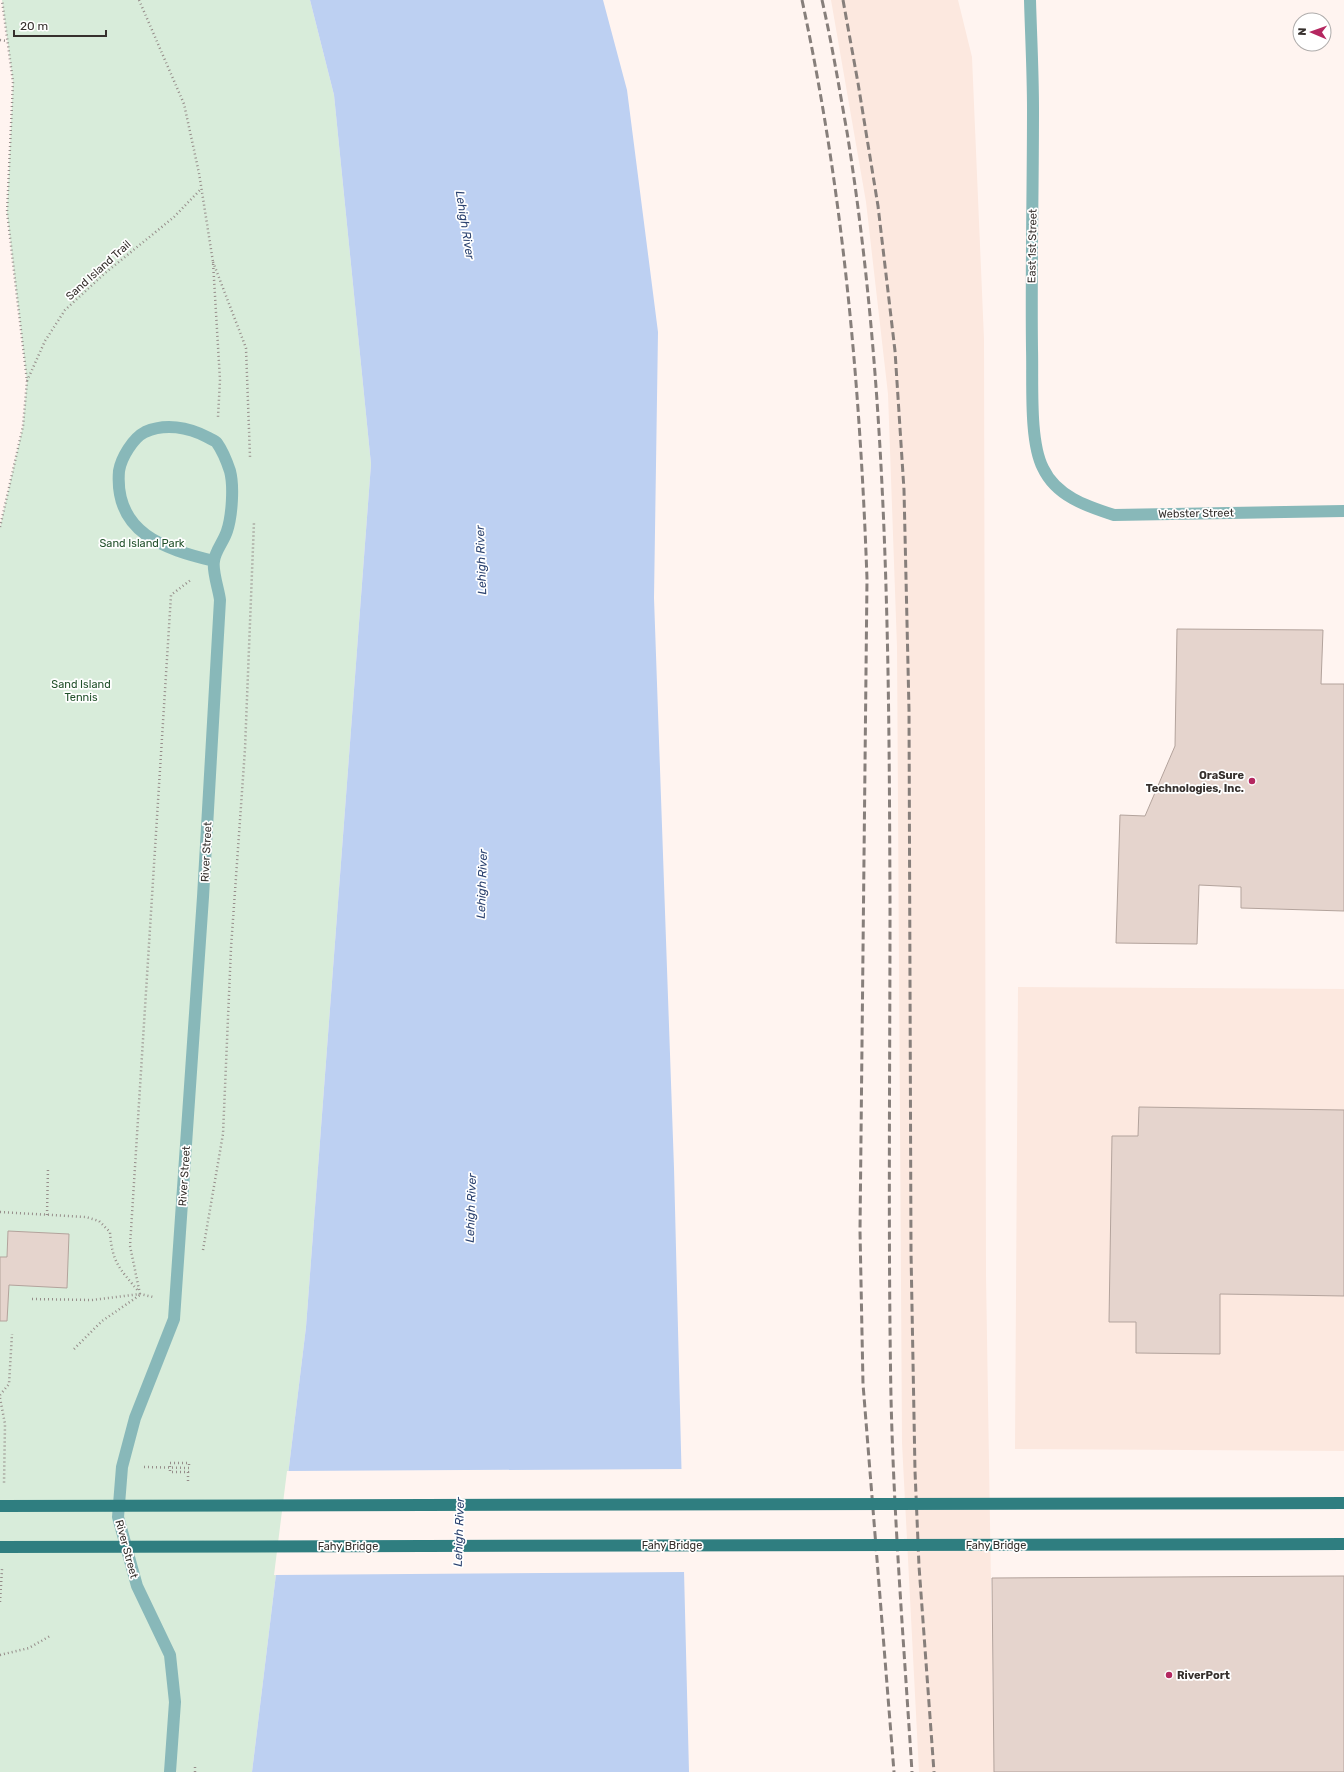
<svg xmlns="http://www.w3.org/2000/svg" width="1344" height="1772" font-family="Rubik,sans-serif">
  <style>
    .built { fill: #fce8df }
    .green { fill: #d8ecda }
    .water { fill: #bdd0f2 }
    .pier { fill: #fff4f0 }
    .building { fill: #e5d4cd; stroke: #b3a39c }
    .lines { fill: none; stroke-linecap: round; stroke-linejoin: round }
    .path { stroke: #968d8a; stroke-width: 2.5; stroke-dasharray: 1 3; stroke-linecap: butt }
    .minor { stroke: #88b8b9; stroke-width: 12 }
    .rail { stroke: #877f7b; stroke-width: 3; stroke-dasharray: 8 4; stroke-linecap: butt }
    .major-bridge { stroke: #2f7e80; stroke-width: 12 }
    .poi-dot { fill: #b42760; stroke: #fff; stroke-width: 1.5 }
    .labels { text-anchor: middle; stroke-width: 3.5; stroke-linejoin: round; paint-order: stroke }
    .street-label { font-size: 11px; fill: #36302d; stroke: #fff }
    .park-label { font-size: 11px; fill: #22512b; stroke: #fff }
    .poi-label { font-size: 11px; font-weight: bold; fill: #36302d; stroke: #fff; text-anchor: end }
    .water-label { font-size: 12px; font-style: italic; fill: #2c4370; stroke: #fff }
  </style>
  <rect width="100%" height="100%" fill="#fff4f0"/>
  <path class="built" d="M 831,0 L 958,0 L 972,57 L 984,339 L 986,1275 L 994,1772 L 919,1772 L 902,1443 L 897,647 L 888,394 L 866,202 Z
    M 1018,987 L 1344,989 L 1344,1451 L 1015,1449 Z"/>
  <path class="green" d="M 2,0 L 310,0 L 334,95 L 371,464 L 306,1327 L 252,1772 L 0,1772 L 0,527 L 23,426 L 27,381 L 7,212 L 13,82 Z"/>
  <path class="water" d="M 310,0 L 603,0 L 627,90 L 658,332 L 654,598 L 674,1168 L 689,1772 L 252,1772 L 306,1327 L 371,464 L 334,95 Z"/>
  <path class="pier" d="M 683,1469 L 686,1572 L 274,1575 L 287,1471 Z"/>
  <path class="building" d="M 1177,629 L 1323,630 L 1321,684 L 1344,684 L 1344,911 L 1241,908 L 1241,887 L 1199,885 L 1197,944 L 1116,943 L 1120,815 L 1145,816 L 1175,746 Z
    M 1139,1107 L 1344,1110 L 1344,1296 L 1220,1294 L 1220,1354 L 1136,1353 L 1136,1322 L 1109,1322 L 1112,1136 L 1138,1136 Z
    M 8,1231 L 69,1234 L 67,1288 L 9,1285 L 7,1321 L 0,1321 L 0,1257 L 7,1257 Z
    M 1344,1576 L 1344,1772 L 994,1772 L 992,1578 Z"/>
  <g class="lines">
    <path class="path" d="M 139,0 L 184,104 L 199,173 L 213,262 L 220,380 L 218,417
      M 0,40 L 7,41
      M 213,262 L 246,348 L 250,457
      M 27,381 L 45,341 L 65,310 L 104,274 L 174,217 L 201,189
      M 0,527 L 23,426 L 27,381 L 7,212 L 13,82 L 2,0
      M 0,1212 L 86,1217 L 99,1221 L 110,1232 C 112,1263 120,1269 139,1292
      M 47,1215 L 48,1168
      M 203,1250 L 223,1134 L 231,948 L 245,749 L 254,522
      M 140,1294 L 130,1246 L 171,595 L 192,579
      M 32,1299 L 92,1300 L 140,1294 L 153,1297
      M 74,1349 L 102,1321 L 140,1295
      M 0,1395 L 9,1384 L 12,1334
      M 0,1398 L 5,1424 L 4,1484
      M 144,1467 L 189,1468 L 189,1463 L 170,1463 L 170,1472 L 188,1472 L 188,1484
      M 0,1602 L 2,1569
      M 0,1655 L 29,1648 L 50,1636
      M 195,1772 L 195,1765"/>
    <path class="minor" d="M 1030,0 C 1031,36 1033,73 1033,109 C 1033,189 1031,269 1032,349 C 1033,381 1029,441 1043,468 C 1056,496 1086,506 1114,515 L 1344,511
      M 170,1772 L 175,1702 L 170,1655 L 137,1586 L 118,1517 L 122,1467 L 135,1418 L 174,1319 L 203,897 L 220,600 C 219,590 212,571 214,561 C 215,551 224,541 227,531 C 232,516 234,486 230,471 C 227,462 222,450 217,443 C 215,440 210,439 207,437 C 188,427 165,423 145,432 C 133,438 121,458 119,471 C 114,533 164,549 214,561"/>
    <path class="rail" d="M 802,0 C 843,190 860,384 867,579 L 860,1231 L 863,1384 L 894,1772
      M 822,0 C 832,44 839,87 847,132 C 888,388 889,647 890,906 C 890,1070 888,1234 891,1398 C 894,1522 904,1647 912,1772
      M 843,0 L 858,83 L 878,206 L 895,351 L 904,490 L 909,710 L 911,1252 L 915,1471 L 919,1566 L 934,1772"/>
    <path class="major-bridge" d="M 0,1506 L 1344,1503
      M 0,1547 L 1344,1544"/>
  </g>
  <g class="poi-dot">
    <circle cx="1252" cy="781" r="4"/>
    <circle cx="1169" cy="1675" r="4"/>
  </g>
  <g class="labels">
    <g class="street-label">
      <text transform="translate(1032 246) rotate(-89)" y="4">East 1st Street</text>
      <text transform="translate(98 270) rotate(-42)" y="4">Sand Island Trail</text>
      <text transform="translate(1196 513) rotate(-1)" y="4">Webster Street</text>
      <text transform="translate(206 852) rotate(-87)" y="4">River Street</text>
      <text transform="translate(184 1176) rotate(-86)" y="4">River Street</text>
      <text x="672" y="1549">Fahy Bridge</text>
      <text x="996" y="1549">Fahy Bridge</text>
      <text x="348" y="1550">Fahy Bridge</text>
      <text transform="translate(127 1549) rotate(75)" y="4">River Street</text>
    </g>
    <g class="park-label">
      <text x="142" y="547">Sand Island Park</text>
      <text x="81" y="688">Sand Island<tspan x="81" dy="13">Tennis</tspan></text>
    </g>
    <g class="poi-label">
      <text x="1244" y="779">OraSure<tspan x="1244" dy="13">Technologies, Inc.</tspan></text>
      <text x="1177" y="1679" text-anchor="start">RiverPort</text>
    </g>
    <g class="water-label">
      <text transform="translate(465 225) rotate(81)" y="4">Lehigh River</text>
      <text transform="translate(481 560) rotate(-92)" y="4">Lehigh River</text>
      <text transform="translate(482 884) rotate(-88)" y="4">Lehigh River</text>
      <text transform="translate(471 1208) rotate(-88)" y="4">Lehigh River</text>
      <text transform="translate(459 1532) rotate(-88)" y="4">Lehigh River</text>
    </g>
  </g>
  <g transform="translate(1312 32) rotate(272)"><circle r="19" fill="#ffffff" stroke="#afacab"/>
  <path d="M0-3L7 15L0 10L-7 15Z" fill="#b42760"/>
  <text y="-6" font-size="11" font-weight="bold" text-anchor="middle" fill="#36302d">N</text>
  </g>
  <path d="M14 30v6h92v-6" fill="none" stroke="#36302d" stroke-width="2"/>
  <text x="20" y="30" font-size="12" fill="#36302d" stroke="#ffffff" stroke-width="3" paint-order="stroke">20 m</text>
</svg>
